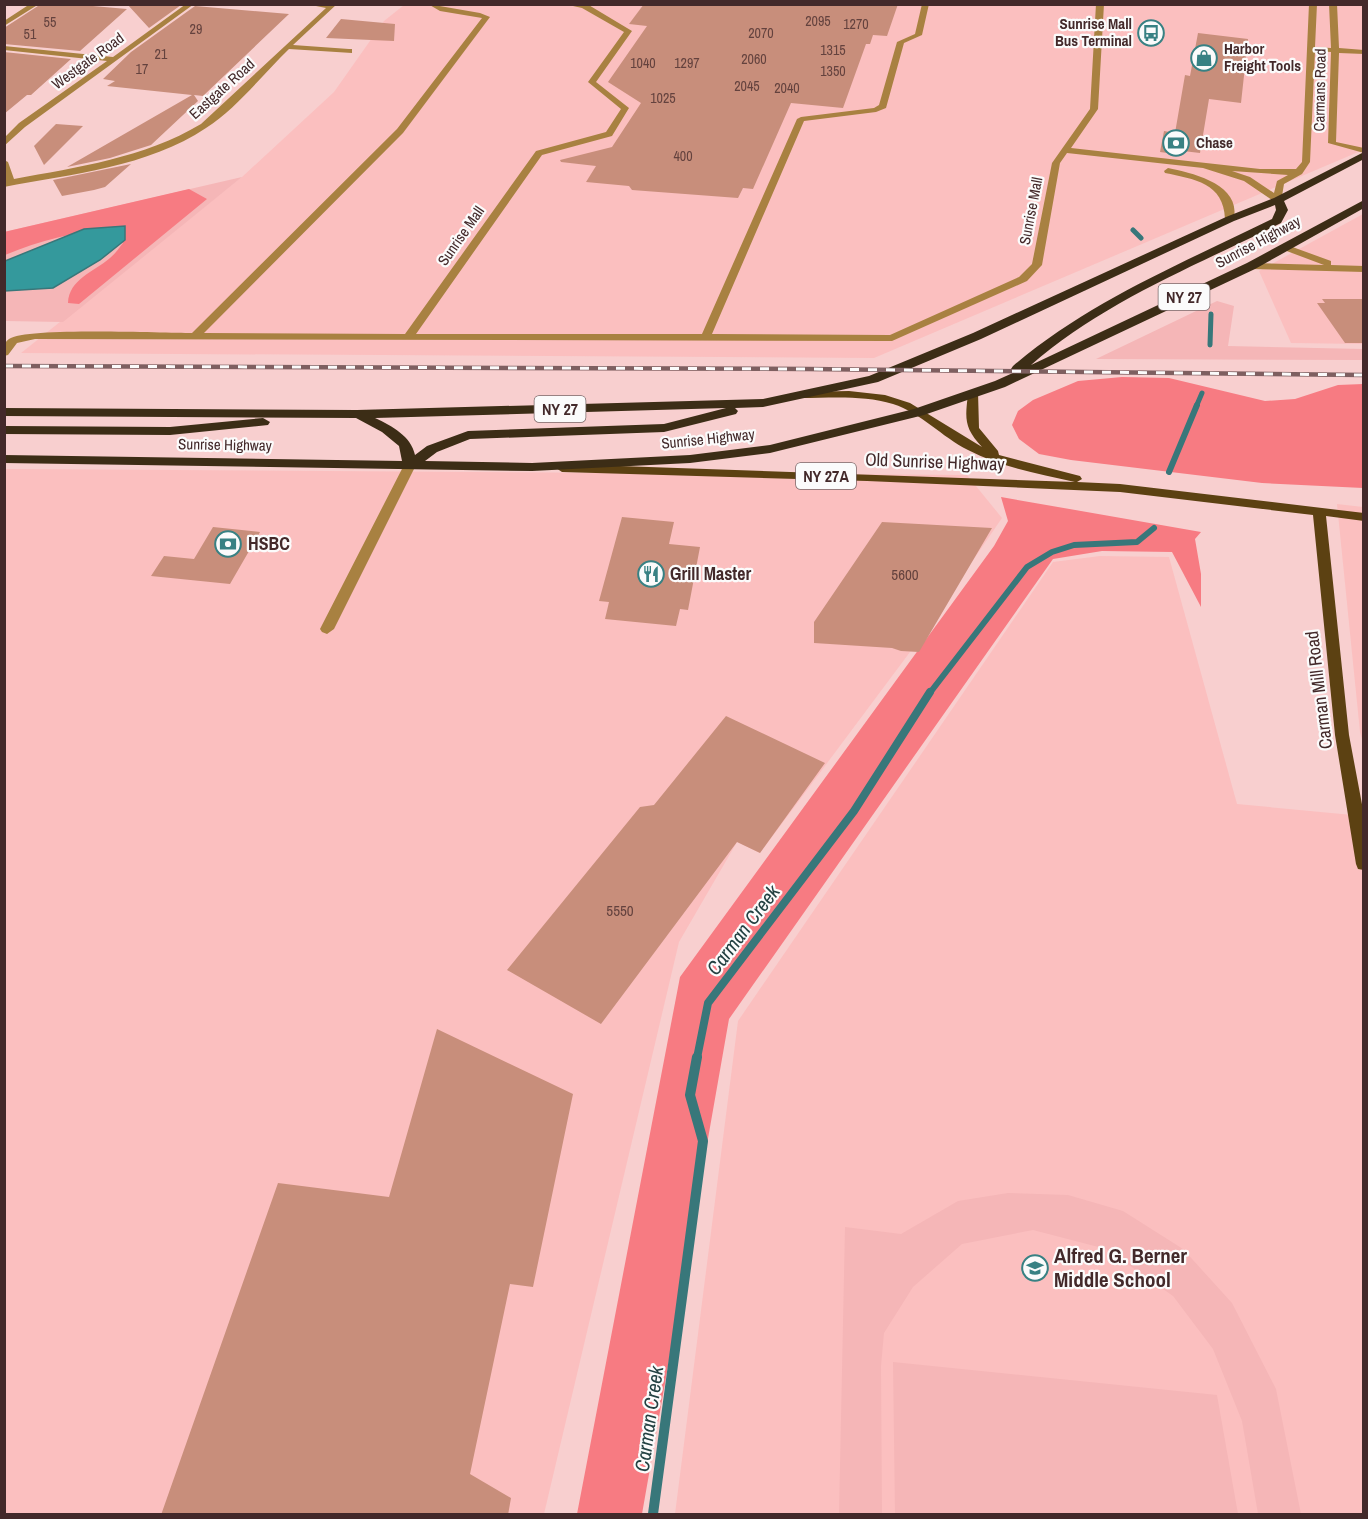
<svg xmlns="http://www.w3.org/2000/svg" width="1368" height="1519" font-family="'Archivo Narrow',sans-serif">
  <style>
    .built { fill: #fbbfbf }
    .green { fill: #f5b6b7 }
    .forest { fill: #f77b82 }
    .water { fill: #34999c; stroke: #38777a; stroke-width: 1.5 }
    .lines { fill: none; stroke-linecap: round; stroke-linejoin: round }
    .stream-far3 { stroke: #38777a; stroke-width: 5 }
    .stream-far2 { stroke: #38777a; stroke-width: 6 }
    .stream-far1 { stroke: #38777a; stroke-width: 8 }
    .stream { stroke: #38777a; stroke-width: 10 }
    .building { fill: #c88e7b }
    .minor { fill: #a88141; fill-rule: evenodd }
    .major { fill: #5c4112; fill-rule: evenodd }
    .highway { fill: #3c2d16; fill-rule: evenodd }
    .rail-casing { stroke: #7e5f60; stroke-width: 4.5 }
    .rail { stroke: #fbfbfb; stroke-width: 3; stroke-dasharray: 9; stroke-linecap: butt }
    .labels { text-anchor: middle; stroke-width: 4.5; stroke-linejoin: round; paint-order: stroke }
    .far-number-label { font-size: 14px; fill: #64423e }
    .far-poi-label { font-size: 15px; font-weight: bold; fill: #43292a; stroke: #fbfbfb; text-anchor: start }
    .far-street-label { font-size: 15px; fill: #43292a; stroke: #fbfbfb }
    .number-label { font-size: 15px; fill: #64423e }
    .shield { fill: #fbfbfb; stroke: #7a6869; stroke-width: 1.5 }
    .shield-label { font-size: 16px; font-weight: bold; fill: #43292a }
    .street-label { font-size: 18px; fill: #43292a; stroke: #fbfbfb }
    .poi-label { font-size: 18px; font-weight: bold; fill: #43292a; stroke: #fbfbfb; text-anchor: start }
    .water-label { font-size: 20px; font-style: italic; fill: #234142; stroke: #fbfbfb }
    .near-poi-label { font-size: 21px; font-weight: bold; fill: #43292a; stroke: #fbfbfb; text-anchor: start }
  </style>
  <rect width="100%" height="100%" fill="#f8cfcf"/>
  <path class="built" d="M 404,5 L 1363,5 L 1363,150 L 874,358 L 21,353 L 242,177 L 334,92 L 384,21 Z
    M 1363,214 L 1363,344 L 1291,343 L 1259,271 Z
    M 5,469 L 967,475 L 1002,518 L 910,652 L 760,853 L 737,842 L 679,942 L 544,1514 L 5,1514 Z
    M 1337,504 L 1363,507 L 1363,743 L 1360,732 Z
    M 1100,556 L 1169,557 L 1237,804 L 1363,816 L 1363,1514 L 675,1514 L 738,1021 L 1053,562 Z"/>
  <path class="green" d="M 242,177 L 63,322 L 5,321 L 4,232 Z
    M 1217,301 L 1234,306 L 1228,346 L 1363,349 L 1363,360 L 1096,359 Z
    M 1008,1193 L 1068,1195 L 1123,1211 L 1183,1249 L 1232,1303 L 1276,1389 L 1301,1514 L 1258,1514 L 1242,1421 L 1213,1349 L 1173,1296 L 1106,1249 L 1033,1230 L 962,1244 L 913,1287 L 884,1333 L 881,1366 L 882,1514 L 839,1514 L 845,1227 L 901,1234 L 958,1201 Z
    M 893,1362 L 1217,1395 L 1238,1514 L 895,1514 Z"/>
  <path class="forest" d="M 189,189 L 207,199 L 79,304 L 68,303 C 69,279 94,272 110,258 C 115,254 119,248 123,243 L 113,229 C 74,232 41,240 5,255 L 4,232 Z
    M 1122,377 L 1169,378 L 1265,401 L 1295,399 L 1338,385 L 1363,384 L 1363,488 L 1262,483 L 1071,460 L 1039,454 L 1019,439 L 1012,425 L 1018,411 L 1033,400 L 1078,381 Z
    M 1001,497 L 1201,532 L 1195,539 L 1201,574 L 1201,607 L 1172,552 L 1102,551 L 1053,559 L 729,1019 L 642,1514 L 577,1514 L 680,977 L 994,546 L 1008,521 Z"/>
  <path class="water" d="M 125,226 L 125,240 L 100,260 L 53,288 L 5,291 L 5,261 L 84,229 Z"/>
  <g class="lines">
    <path class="stream-far3" d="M 1133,230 L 1141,238
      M 1210,345 L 1211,314
      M 1196,407 L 1202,393"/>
    <path class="stream-far2" d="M 1169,472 L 1197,405
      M 929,694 L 1027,567 L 1052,552 L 1074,545 L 1137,542 L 1154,528"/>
    <path class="stream-far1" d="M 697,1058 L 708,1003 L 854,811 L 930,692"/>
    <path class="stream" d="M 653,1514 L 703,1141 L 690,1095 L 697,1057"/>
  </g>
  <path class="building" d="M 41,4 L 70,4 L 127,9 L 80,51 L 4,44 L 4,28 Z
    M 127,4 L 175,4 L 181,5 L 149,28 Z
    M 644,4 L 898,4 L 887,36 L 873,35 L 870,44 L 866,44 L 843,108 L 791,103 L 753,189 L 743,188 L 738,198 L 632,190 L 629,186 L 586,182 L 596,166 L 561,162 L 560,160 L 612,147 L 641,103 L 608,82 L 647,26 L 629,24 Z
    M 195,6 L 289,14 L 203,96 L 194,95 L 198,101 L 151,145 L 110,158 L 67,167 L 192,95 L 107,86 L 115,81 L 103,79 L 131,52 Z
    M 341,19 L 395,24 L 394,41 L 326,38 Z
    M 1198,33 L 1248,39 L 1241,103 L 1209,99 L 1200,153 L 1183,151 L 1182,155 L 1160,152 L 1164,131 L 1175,133 L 1185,75 L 1190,76 Z
    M 4,52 L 71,59 L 31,95 L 27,95 L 4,114 Z
    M 56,124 L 83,126 L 44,165 L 34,146 Z
    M 131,164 L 105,187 L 94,190 L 62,196 L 53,180 Z
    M 1322,299 L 1364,299 L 1364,343 L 1345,343 L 1317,303 L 1325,303 Z
    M 622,517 L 674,522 L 669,544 L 700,547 L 688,610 L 680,609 L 676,626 L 605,619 L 609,602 L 599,601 Z
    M 882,522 L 992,528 L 919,652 L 901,651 L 892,648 L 814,643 L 814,622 Z
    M 213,527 L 260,532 L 230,584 L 151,576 L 164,556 L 194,559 Z
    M 726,716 L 825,763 L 760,853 L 737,842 L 601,1024 L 507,970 L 640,807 L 654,805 Z
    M 437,1029 L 573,1094 L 533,1287 L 510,1284 L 470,1474 L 511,1498 L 508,1515 L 161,1515 L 278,1183 L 389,1197 Z"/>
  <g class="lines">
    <path class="minor" d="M 30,4 L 39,4 L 4,26 L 4,21 Z
      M 186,4 L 194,4 L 25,127 L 4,146 L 4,138 L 19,123 L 107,61 L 4,50 L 4,46 L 113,57 Z
      M 306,4 L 337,4 L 293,45 L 349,49 L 352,49 L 352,53 L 289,49 C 262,75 237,108 206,128 C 148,167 71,174 4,187 L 4,160 L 8,162 L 14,179 C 78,167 144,158 201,124 L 326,8 Z
      M 428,4 L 480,13 L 490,17 L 403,133 L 204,333 L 405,334 L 536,151 L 606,132 L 621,109 L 588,82 L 624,32 L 582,8 L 564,4 L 587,4 L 632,31 L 596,82 L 629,108 L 612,136 L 542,155 L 416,334 L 702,334 L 797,119 L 801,117 L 874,108 L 879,105 L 897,42 L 915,34 L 922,4 L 929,4 L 922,35 L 904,43 L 886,108 L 876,112 L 804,121 L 712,334 L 890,335 L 1019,277 L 1032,264 L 1052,163 L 1090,109 L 1096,4 L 1104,4 L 1098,109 L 1071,148 L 1260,169 L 1296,169 L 1302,162 L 1309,4 L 1317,4 L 1315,47 L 1331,48 L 1329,4 L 1337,4 L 1339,48 L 1364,50 L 1364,54 L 1339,53 L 1336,142 L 1364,148 L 1364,153 L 1328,143 L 1331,52 L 1315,51 L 1310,162 L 1302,174 L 1284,184 L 1281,202 L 1275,202 L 1244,181 L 1203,168 L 1067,153 L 1060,163 L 1042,265 L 1027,281 L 892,341 L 35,339 L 17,343 L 8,355 L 4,356 C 4,350 3,343 9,339 C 26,327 163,333 192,333 L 397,129 L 482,18 L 440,11 ZM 1232,171 L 1288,175 L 1277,181 L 1274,193 L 1250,177 Z
      M 1168,168 C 1193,173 1244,185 1233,221 L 1225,219 C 1224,183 1194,179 1165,173 L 1164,171 Z
      M 1287,245 L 1331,261 L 1331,265 L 1364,266 L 1364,272 L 1251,269 L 1246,266 L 1251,263 L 1324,265 L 1284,250 L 1282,248 Z
      M 410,461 L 416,465 L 334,629 L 327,634 L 322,632 L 320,629 L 404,465 Z"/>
    <path class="major" d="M 849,391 L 885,395 L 910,403 L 982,447 C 964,428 965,419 968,394 L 970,392 L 978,392 L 979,428 L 998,451 L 999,455 L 1080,476 L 1082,479 L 1077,482 L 1120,484 L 1364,513 L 1364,521 L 1326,516 L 1349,735 L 1364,815 L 1364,870 L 1358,869 L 1356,864 L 1335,735 L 1313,515 L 1120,492 L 867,481 L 562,472 L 556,468 L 562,464 L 1075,482 C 1039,474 1001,467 968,450 C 942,437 921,413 893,404 C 864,395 831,398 801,398 L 795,395 L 801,392 Z"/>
    <path class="highway" d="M 1364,152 L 1364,159 L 1284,201 L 1288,210 L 1281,223 C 1197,265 1101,303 1031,365 L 1247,263 L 1364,200 L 1364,208 L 1255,269 L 1005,387 L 924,415 L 770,453 L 690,463 L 532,471 L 4,463 L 4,455 L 402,461 L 399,446 L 382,432 L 356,418 L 4,416 L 4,408 L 357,410 L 763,399 L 869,376 L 973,333 L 1226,217 L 1274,198 ZM 1275,205 L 1276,210 L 1272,219 C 1183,263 1089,301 1013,366 L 1011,369 L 1015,372 L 995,381 L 914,409 L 770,445 L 690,455 L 532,463 L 425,461 L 437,452 L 470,439 L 664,432 L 736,414 L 738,411 L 735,408 L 763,407 L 878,382 L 981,339 L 1234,221 ZM 726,408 L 664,424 L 468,431 L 427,446 L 415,455 C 411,436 392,426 375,418 Z
      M 263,418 L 270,422 L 268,425 L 170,435 L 4,434 L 4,426 L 170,427 Z"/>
    <g class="rail-casing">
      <path id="rail" d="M 4,366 L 807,369 L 1364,375"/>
    </g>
    <use href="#rail" class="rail"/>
  </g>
  <defs>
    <g id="bus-ring" transform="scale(1.35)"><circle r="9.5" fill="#fbfbfb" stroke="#388183" stroke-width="1.5"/><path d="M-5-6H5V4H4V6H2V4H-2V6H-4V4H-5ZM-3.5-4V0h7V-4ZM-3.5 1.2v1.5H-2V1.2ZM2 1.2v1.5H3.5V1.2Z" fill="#388183"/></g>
    <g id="shop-ring" transform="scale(1.35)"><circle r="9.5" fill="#fbfbfb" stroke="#388183" stroke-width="1.5"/><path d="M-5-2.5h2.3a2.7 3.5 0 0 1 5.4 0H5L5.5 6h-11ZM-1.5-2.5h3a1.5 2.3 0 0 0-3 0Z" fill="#388183"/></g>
    <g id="bank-ring" transform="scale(1.35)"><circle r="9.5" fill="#fbfbfb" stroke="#388183" stroke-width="1.5"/><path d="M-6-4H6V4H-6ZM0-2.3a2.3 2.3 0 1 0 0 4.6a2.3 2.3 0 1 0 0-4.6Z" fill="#388183"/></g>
    <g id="restaurant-ring" transform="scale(1.35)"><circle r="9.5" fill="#fbfbfb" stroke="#388183" stroke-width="1.5"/><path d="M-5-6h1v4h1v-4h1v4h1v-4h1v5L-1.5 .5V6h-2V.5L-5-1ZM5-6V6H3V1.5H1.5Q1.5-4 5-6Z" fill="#388183"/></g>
    <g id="school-ring" transform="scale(1.35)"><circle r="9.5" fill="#fbfbfb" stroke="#388183" stroke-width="1.5"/><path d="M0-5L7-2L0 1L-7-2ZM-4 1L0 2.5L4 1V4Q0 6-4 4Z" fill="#388183"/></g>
  </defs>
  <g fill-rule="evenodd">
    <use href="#bus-ring" x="1151" y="33"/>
    <use href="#shop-ring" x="1204" y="58"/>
    <use href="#bank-ring" x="1176" y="143"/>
    <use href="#bank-ring" x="228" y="544"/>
    <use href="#restaurant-ring" x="651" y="574"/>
    <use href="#school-ring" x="1035" y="1268"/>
  </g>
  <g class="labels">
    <g class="far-number-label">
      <text x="818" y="26">2095</text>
      <text x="50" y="27">55</text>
      <text x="856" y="29">1270</text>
      <text x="196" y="34">29</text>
      <text x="761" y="38">2070</text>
      <text x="30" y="39">51</text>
      <text x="833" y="55">1315</text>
      <text x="161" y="59">21</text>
      <text x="754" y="64">2060</text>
      <text x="643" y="68">1040</text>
      <text x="687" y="68">1297</text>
      <text x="142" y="74">17</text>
      <text x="833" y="76">1350</text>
      <text x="747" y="91">2045</text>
      <text x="787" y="93">2040</text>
      <text x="663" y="103">1025</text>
      <text x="683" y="161">400</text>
    </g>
    <g class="far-poi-label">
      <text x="1132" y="29" text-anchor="end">Sunrise Mall<tspan x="1132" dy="17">Bus Terminal</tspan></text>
      <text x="1224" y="54">Harbor<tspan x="1224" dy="17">Freight Tools</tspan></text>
      <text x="1196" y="148">Chase</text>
    </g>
    <g class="far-street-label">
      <text transform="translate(88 61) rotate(-36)" y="5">Westgate Road</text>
      <text transform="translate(222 89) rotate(-42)" y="5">Eastgate Road</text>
      <text transform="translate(1320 90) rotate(-89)" y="5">Carmans Road</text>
      <text transform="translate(1031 211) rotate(-79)" y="5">Sunrise Mall</text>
      <text transform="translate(461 236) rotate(-55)" y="5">Sunrise Mall</text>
      <text transform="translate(1258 242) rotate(-28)" y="5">Sunrise Highway</text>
      <text transform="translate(708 439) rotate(-6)" y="5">Sunrise Highway</text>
      <text transform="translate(225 445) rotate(1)" y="5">Sunrise Highway</text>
    </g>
    <g class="number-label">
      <text x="905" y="580">5600</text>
      <text x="620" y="916">5550</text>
    </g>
    <g class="shield">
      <rect x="1158.5" y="284" width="51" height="26" rx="4.5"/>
      <rect x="534.5" y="396" width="51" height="26" rx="4.5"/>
      <rect x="796" y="463" width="60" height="26" rx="4.5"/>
    </g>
    <g class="shield-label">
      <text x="1184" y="303">NY 27</text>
      <text x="560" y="415">NY 27</text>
      <text x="826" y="482">NY 27A</text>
    </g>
    <g class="street-label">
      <text transform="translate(935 462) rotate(2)" y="6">Old Sunrise Highway</text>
      <text transform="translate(1319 690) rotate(-97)" y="6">Carman Mill Road</text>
    </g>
    <g class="poi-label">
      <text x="248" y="550">HSBC</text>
      <text x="670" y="580">Grill Master</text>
    </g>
    <g class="water-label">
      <text transform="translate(743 930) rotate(-53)" y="7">Carman Creek</text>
      <text transform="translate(649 1419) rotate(-82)" y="7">Carman Creek</text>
    </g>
    <g class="near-poi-label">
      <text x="1054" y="1263">Alfred G. Berner<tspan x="1054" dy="24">Middle School</tspan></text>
    </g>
  </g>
  <rect width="1368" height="1519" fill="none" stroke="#43292a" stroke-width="12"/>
</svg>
